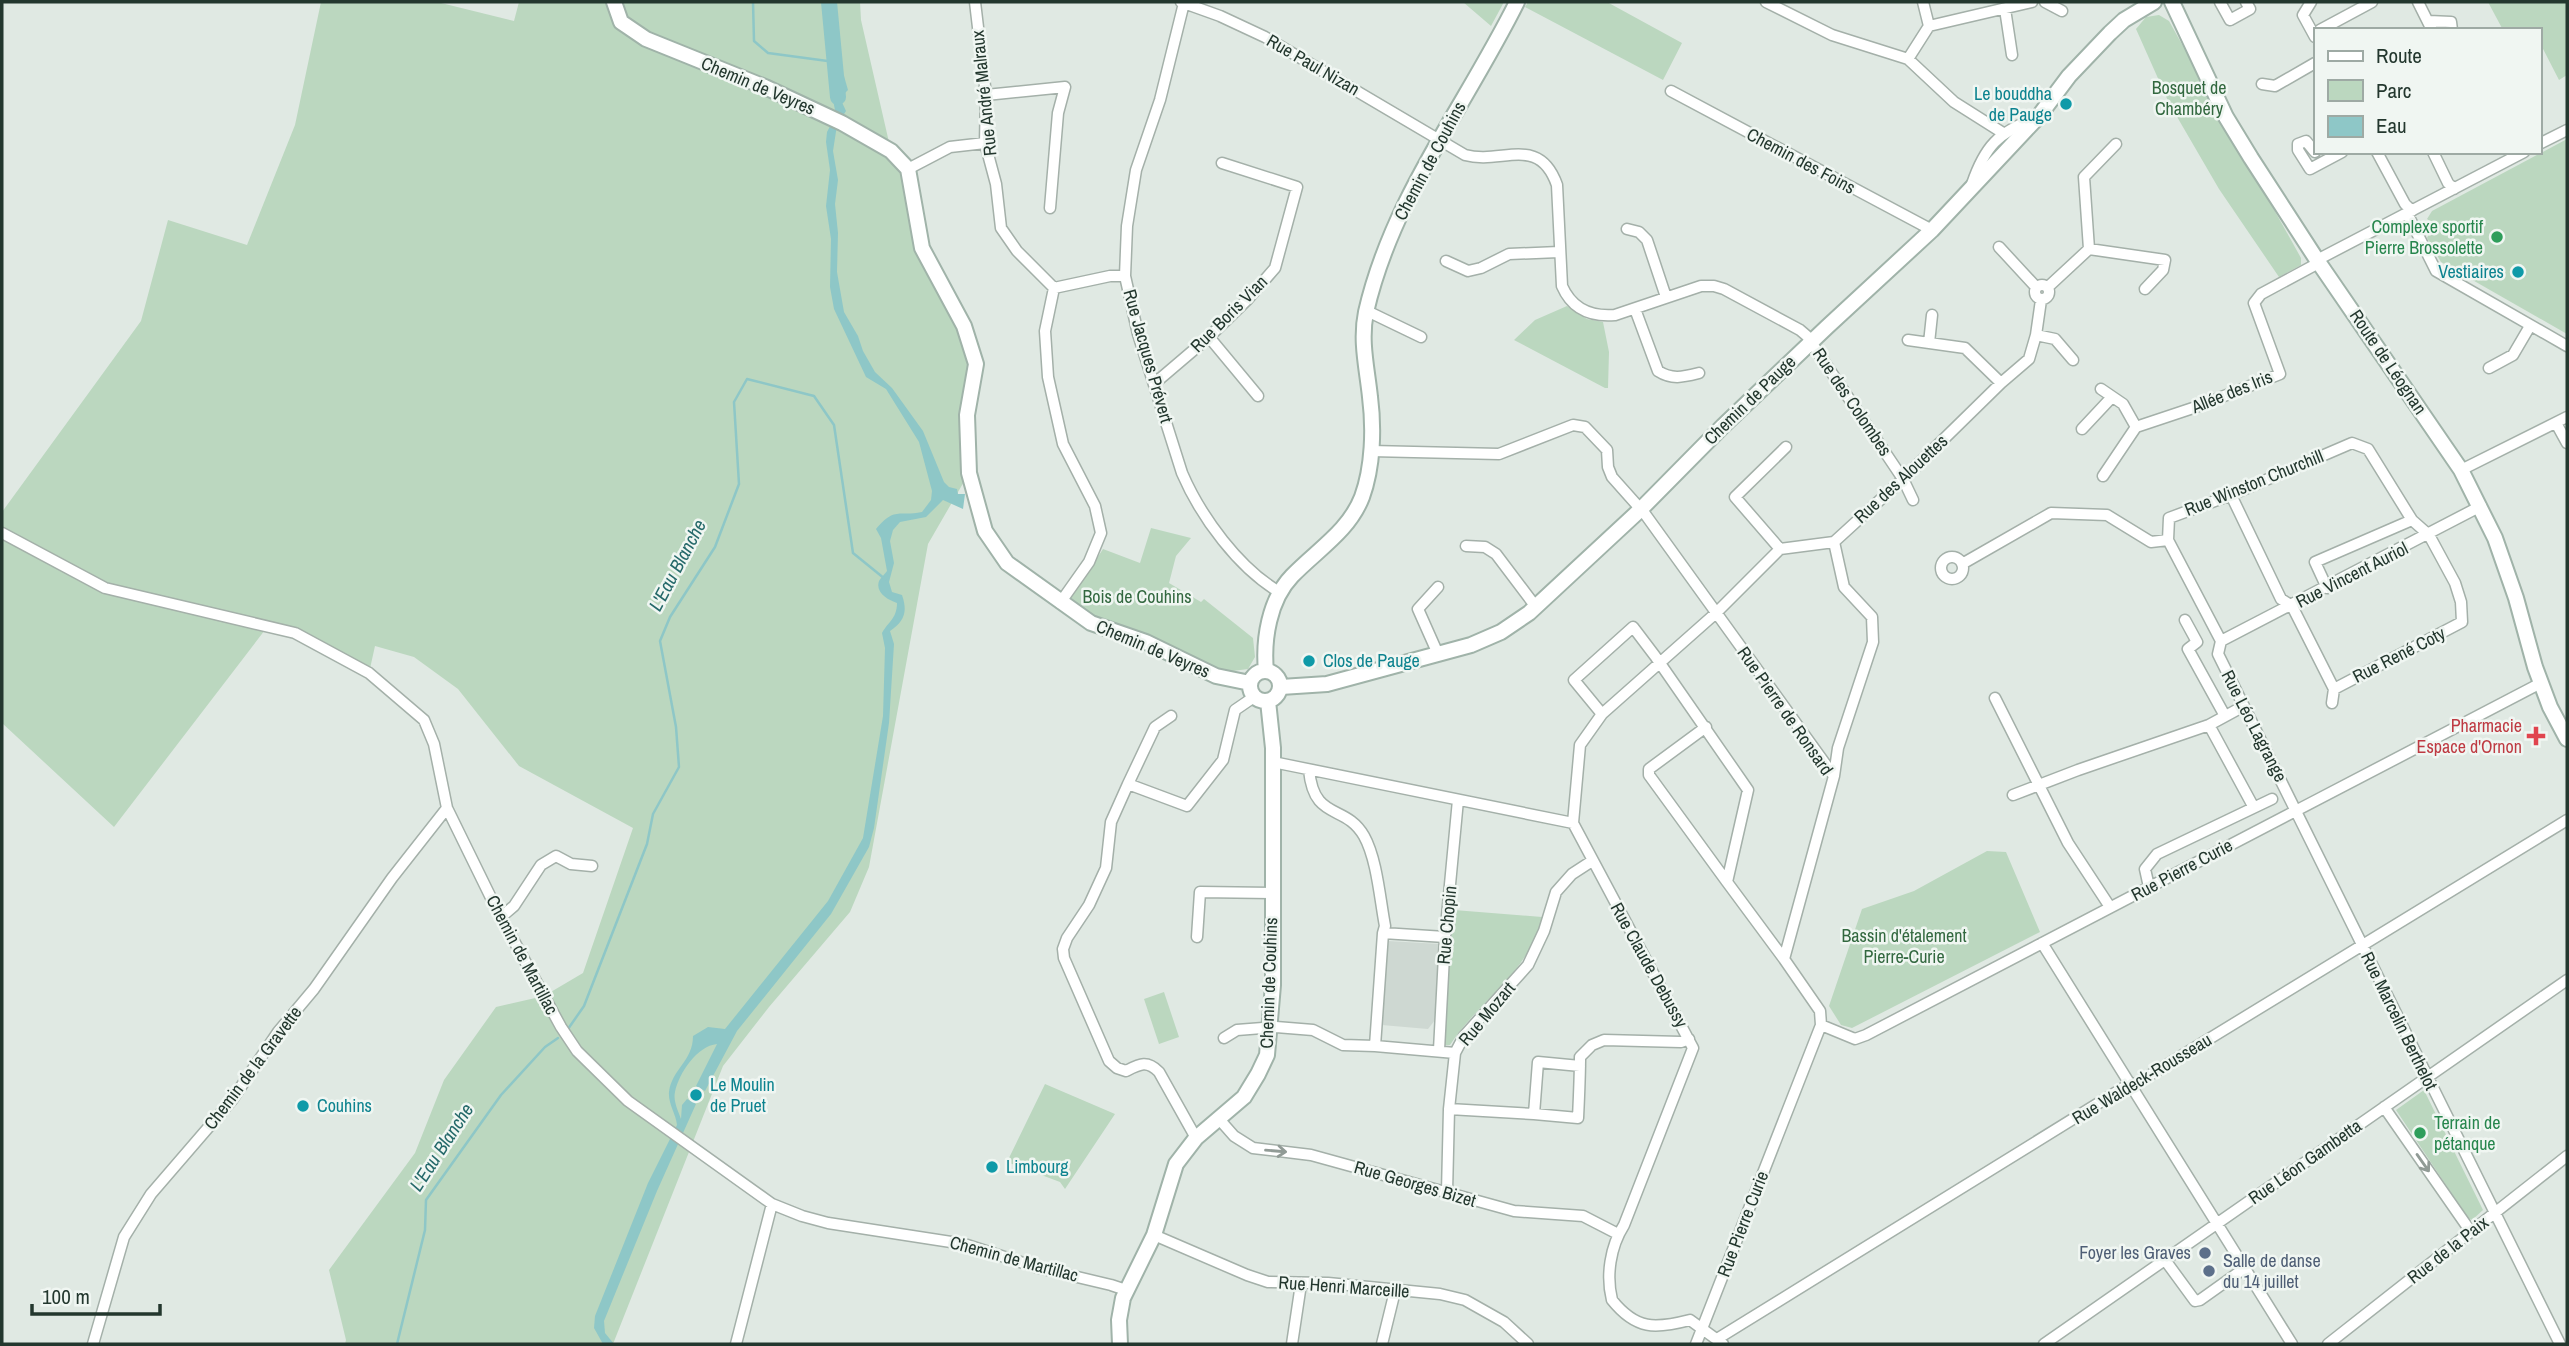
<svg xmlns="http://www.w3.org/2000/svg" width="2569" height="1346" font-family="'Archivo Narrow',sans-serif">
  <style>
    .built { fill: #ced8d2 }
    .green { fill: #bbd7bf }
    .water { fill: #8ec7c7 }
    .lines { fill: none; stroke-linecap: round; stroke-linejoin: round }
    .stream { stroke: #8ec7c7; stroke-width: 2.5 }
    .river { stroke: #8ec7c7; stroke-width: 16 }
    .street-casing { stroke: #a4b0a9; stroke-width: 13 }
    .secondary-casing { stroke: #a0b3a9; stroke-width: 18 }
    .street { stroke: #fff; stroke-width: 10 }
    .secondary { stroke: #fff; stroke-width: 14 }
    .oneway { stroke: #919b96 }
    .culture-dot { fill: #0f9aa8; stroke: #f0f6f2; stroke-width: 2.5 }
    .leisure-dot { fill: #2e9e5b; stroke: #f0f6f2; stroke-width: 2.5 }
    .health-dot { fill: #e0444e; stroke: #f0f6f2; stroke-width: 2.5 }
    .service-dot { fill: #5c6f8a; stroke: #f0f6f2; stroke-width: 2.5 }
    .labels { text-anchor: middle; stroke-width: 5; stroke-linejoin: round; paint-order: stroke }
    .street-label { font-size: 18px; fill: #23372e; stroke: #f0f6f2 }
    .park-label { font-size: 18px; fill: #32683f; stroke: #f0f6f2 }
    .culture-label { font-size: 18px; fill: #0d838f; stroke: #f0f6f2; text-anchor: start }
    .leisure-label { font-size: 18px; fill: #27864d; stroke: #f0f6f2; text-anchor: end }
    .health-label { font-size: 18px; fill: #be3a42; stroke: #f0f6f2; text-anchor: end }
    .service-label { font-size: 18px; fill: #4e5e75; stroke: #f0f6f2; text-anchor: end }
    .water-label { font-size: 19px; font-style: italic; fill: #25696a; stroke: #f0f6f2 }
  </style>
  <rect width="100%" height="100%" fill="#e0e9e3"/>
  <path class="built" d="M 1388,941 L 1440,944 L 1435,1020 L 1428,1029 L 1382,1025 Z"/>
  <path class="green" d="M 321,2 L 437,2 L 514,21 L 519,2 L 860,2 L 861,20 L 891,151 L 908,169 L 922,248 L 976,364 L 969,473 L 928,544 L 869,867 L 850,912 L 769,1007 L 723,1066 L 613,1344 L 345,1344 L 346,1340 L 329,1270 L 415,1153 L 444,1080 L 496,1007 L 544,996 L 583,973 L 633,828 L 519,766 L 458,689 L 414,657 L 375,646 L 369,673 L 295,633 L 268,626 L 114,827 L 2,723 L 2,512 L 141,321 L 168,220 L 247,245 L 295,125 Z
    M 1463,2 L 1504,2 L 1491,26 Z
    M 1528,2 L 1607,2 L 1682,43 L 1663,80 L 1525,7 Z
    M 2488,2 L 2567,2 L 2567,75 L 2559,80 L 2539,41 L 2539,30 L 2503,30 Z
    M 2159,15 L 2169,21 L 2301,258 L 2301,265 L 2279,277 L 2219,189 L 2169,103 L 2136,29 L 2146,17 Z
    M 2567,139 L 2567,334 L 2441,262 L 2427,238 L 2434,224 L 2427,219 L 2432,211 Z
    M 1567,306 L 1587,319 L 1603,322 L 1609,352 L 1608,388 L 1605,388 L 1514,340 L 1535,320 Z
    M 1151,528 L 1191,538 L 1176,556 L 1169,583 L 1201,602 L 1204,599 L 1253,638 L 1255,657 L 1248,669 L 1225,672 L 1094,617 L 1071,598 L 1103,549 L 1140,563 Z
    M 1987,851 L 2006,852 L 2040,932 L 1852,1028 L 1841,1025 L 1829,1006 L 1862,909 L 1914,891 Z
    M 1454,910 L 1542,917 C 1531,971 1478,1001 1450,1045 L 1441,1045 Z
    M 1164,992 L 1179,1037 L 1159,1044 L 1144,999 Z
    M 1045,1084 L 1115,1114 L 1065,1189 L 1060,1182 L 1007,1162 Z
    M 2424,1090 L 2483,1210 L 2472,1220 L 2468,1218 L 2396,1110 Z"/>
  <path class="water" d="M 823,2 L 833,2 L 841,64 L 835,64 Z
    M 844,76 L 848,90 L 840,98 L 846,111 L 837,125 L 833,151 L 838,180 L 835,204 L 838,233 L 837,272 L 844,312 L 858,336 L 863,351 L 875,372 L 892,388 L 923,431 L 944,482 L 949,487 L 957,489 L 958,494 L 965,494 L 963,509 L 943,500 L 926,517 L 900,522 L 893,530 L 890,541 L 894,563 L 889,582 L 892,592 L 902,595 C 908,612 904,622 890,631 L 894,644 L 889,723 L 874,828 L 869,847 L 831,914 L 737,1031 L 705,1091 L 696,1086 L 717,1044 C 697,1046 679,1073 675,1092 C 673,1101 678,1111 681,1119 L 682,1105 L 687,1099 L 696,1104 L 657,1191 L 604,1321 L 605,1333 L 614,1344 L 603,1344 L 594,1328 L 595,1316 L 648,1183 L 677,1125 C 676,1114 668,1104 669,1092 C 672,1069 693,1061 693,1036 L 708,1027 L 725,1029 L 828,901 L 863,838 L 883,716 L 885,648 L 882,633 C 889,621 897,618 897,603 C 888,600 875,593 879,581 C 881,577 885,574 887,571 L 881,538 L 876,529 C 895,506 900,517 922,512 L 931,500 L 932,491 L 919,442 L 886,389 L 866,377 L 834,309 L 830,287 L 831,239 L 826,206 L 830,170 L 826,142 L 827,132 L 836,115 L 832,95 L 835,77 Z"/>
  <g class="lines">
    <path class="stream" d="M 753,2 L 754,41 L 768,53 L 835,62
      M 568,1029 L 584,1006 L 647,844 L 653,814 L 679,767 L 676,727 L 660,641 L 670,617 L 715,547 L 739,484 L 734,402 L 747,379 L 814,396 L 834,425 L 853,553 L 885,579
      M 692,1104 L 701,1088
      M 397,1344 L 425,1230 L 426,1200 L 501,1095 L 545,1047 L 558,1038"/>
    <path class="river" d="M 829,2 L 838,97"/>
    <g class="street-casing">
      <path id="street" d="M 975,2 L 986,95 L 985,143 L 996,184 L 1001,228 L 1017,251 L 1054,288 L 1045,331 L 1048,377 L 1063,444 L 1095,506 L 1101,533 L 1089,562 L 1060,603
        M 1181,2 L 1220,16 L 1265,37 L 1465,155 C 1502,165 1539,134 1557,185 L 1562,286 C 1572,309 1591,317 1615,315 L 1701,286 L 1714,286 L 1724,289 L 1800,330 L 1807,336 L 1903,479 L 1913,500
        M 1766,2 L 1832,35 L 1908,59 L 1954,102 L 2003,133
        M 2045,2 L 2062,11
        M 2220,2 L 2230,20 L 2250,9 L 2246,2
        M 2311,2 L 2303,15 L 2315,37
        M 2418,2 L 2432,30
        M 1184,3 L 1160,100 L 1136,170 L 1127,226 L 1125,276 L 1138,334 L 1182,473 C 1201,517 1239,569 1281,593
        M 2005,9 L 2012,55
        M 2429,21 L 2451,22 L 2452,30
        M 1929,26 L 2032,2
        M 2320,30 L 2372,2
        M 1908,59 L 1929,26 L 1923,2
        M 2262,84 L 2275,86 L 2315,63
        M 1671,91 L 1932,230
        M 986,95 L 1065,87 L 1058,113 L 1050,208
        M 2539,144 L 2567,130
        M 2315,152 L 2306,141 L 2298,144 L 2298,150 L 2310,169 L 2342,152
        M 2377,152 L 2405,204 L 2412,211
        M 2433,152 L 2448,183 L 2454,189
        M 908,169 L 950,147 L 985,143
        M 1972,184 C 1985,146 1998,133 2035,118
        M 2407,213 L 2436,271 L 2567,346
        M 1627,229 L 1639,232 L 1647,240 L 1666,297
        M 1999,247 L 2036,287
        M 2089,249 L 2084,177 L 2116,144
        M 2089,249 L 2165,260 L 2163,270 L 2145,289
        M 1446,261 L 1468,271 L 1481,268 L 1509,254 L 1559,252
        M2035 292a7 7 0 1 1 14 0a7 7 0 1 1-14 0Z
        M 2048,287 L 2089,249
        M 1054,288 L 1110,276 L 1125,276
        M 1635,309 L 1658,371 C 1672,380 1683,377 1699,373
        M 1367,311 L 1421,337
        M 2036,335 L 2055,339 L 2073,360
        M 1209,337 L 1258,396
        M 1908,340 L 1965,348 L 2001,383
        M 1929,343 L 1932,315
        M 2489,368 L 2513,355 L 2530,326
        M 1155,383 L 1209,337 L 1248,299 L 1275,268 L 1297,187 L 1222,163
        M 2101,389 L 2123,404 L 2136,427
        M 2556,423 L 2567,443
        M 2082,429 L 2112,397
        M 1371,451 L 1499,454 L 1573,425 L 1585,427 L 1607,450 L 1608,467 L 1612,477 L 1645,514 L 1834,776 L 1784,959 L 1820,1011 L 1821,1025 L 1696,1344
        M 2461,470 L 2567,417
        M 2103,476 L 2136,427 L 2196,407 L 2280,374 L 2254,303 L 2261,294 L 2313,266 L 2317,260 L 2524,152
        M 2,533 L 105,588 L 295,633 L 369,673 L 424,720 L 434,744 L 447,808 L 496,908 L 561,1027 L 577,1051 L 628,1101 L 772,1204 L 802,1216 L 828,1223 L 964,1244 L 1039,1268 L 1111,1285 L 1126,1290
        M 1834,542 L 1844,587 L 1872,617 L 1873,642 L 1838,748 L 1834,776
        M 1466,546 L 1485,547 L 1496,554 L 1536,607
        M 1780,549 L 1735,497 L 1786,447
        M1941 568a11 11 0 1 1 22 0a11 11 0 1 1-22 0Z
        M 1962,564 L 2051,513 L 2107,515 L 2151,542 L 2168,540
        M 2327,588 L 2315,562 L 2412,520
        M 2185,620 L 2197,642 L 2188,649 L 2225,716
        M 2221,641 L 2168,540 L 2169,518 L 2231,495 L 2352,443 L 2368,449 L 2412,520 L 2429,535 L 2455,583 L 2461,602 L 2462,622 L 2334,689 L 2292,606 L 2281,599 L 2231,495
        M 2221,641 L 2218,654 L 2560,1344
        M 2221,641 L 2481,506
        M 1438,654 L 1418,609 L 1438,587
        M 1995,698 L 2068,843 L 2110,907
        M 2332,703 L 2334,689
        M 1602,714 L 1574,680 L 1633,627 L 1655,656 L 1748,790 L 1727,882 L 1784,959
        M 2209,725 L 2253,806
        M 1706,727 L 1649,769 L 1649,775 L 1727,882
        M 1273,762 L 1573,823 L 1693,1048 L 1624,1225 C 1610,1247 1606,1276 1612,1300 C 1636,1330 1655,1329 1690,1320 L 1723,1344
        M 1309,770 C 1314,822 1345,803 1364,836 C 1377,859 1380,900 1385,926 L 1383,933
        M 1128,784 L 1155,727 L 1171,716
        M 2013,795 L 2078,770 L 2209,725 L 2244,706
        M 1573,823 L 1580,745 L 1602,714 L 1716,613 L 1780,549 L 1834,542 L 1903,479 L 2001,383 L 2029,359 L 2036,335 L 2041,300
        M 2149,887 L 2145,869 L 2157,854 L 2272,799
        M 501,917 L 514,906 L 541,865 L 556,856 L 571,864 L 592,866
        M 1197,937 L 1200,892 L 1272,893
        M 1445,937 L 1383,933 L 1375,1046 L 1455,1053
        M 2042,943 L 2292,1344
        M 1821,1025 L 1855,1039 L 1866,1035 L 2541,683
        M 1224,1038 L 1237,1030 L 1276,1027 L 1313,1030 L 1343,1045 L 1375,1046
        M 1439,1050 L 1445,937 L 1458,800
        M 1580,1066 L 1538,1062 L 1534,1114 L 1578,1118 C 1579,1097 1580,1077 1580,1057 L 1592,1045 L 1604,1040 L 1681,1042 L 1689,1039
        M 2384,1107 L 2471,1232
        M 1449,1109 L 1534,1114
        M 1219,1119 L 1234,1136 L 1253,1148 L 1311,1155 L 1514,1211 L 1583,1216 L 1618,1234
        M 1196,1138 L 1159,1072 C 1147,1060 1140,1064 1126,1071 L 1117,1068 L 1109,1061 L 1064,958 L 1063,949 L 1067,938 L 1089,905 L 1106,868 L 1111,822 L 1128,784 L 1187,806 L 1223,760 L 1235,710 L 1254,697
        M 1447,1192 L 1449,1109 L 1455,1053 L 1464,1036 L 1528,965 L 1544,931 L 1556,892 L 1572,874 L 1592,861
        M 1154,1235 L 1247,1275 L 1268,1282 L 1328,1283 L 1440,1294 L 1465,1300 L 1504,1322 L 1528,1344
        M 2165,1260 L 2195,1301 L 2200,1300 L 2245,1268
        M 1717,1339 L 2123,1088 L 2132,1086 L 2567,820
        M 93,1344 L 124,1237 L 151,1194 L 232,1100 L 278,1032 L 314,989 L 392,878 L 447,808
        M 736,1344 L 772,1204
        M 1292,1344 L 1301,1284
        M 1382,1344 L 1395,1291
        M 2044,1344 L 2567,980
        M 2328,1344 L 2567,1156"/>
    </g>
    <g class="secondary-casing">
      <path id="secondary" d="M 614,2 L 621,22 L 646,39 L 765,87 L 842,123 L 891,151 L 908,169 L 922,248 L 964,326 L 976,364 L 967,415 L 969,473 L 985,531 L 1007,563 L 1091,623 L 1146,642 L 1216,676 L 1250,683
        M 2172,2 L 2226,117 L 2251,158 L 2317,260 L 2461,470 L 2495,538 L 2516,598 L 2535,667 L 2550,707 L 2567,739
        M1250 686a15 15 0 1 1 30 0a15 15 0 1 1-30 0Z
        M 1266,671 C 1263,640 1269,600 1292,576 C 1317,550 1349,531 1362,497 C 1373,467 1374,428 1370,397 C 1367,368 1360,341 1366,312 C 1392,198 1466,105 1517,2
        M 1281,687 L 1327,684 L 1471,645 L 1501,632 L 1529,613 L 1641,509 L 1723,426 L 1827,327 L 1932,230 L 2039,116 L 2069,76 L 2110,33 L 2124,20 L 2154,2
        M 1120,1344 L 1119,1320 L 1123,1298 L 1154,1235 L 1176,1164 L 1196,1138 L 1244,1097 L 1258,1074 L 1267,1055 L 1273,985 L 1273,748 L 1268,701"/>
    </g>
    <use href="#street" class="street"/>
    <use href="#secondary" class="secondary"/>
  </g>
  <defs><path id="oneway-shaft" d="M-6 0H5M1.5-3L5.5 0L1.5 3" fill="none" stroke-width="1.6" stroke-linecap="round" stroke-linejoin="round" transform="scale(1.75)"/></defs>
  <g class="oneway">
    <use href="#oneway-shaft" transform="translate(1276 1151) rotate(5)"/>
    <use href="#oneway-shaft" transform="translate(2423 1163) rotate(55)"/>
  </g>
  <g class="culture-dot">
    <circle cx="2066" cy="104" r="7"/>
    <circle cx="2518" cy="272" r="7"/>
    <circle cx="1309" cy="661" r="7"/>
    <circle cx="696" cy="1095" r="7"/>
    <circle cx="303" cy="1106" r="7"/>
    <circle cx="992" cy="1167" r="7"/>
  </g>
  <g class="leisure-dot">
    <circle cx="2497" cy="237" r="7"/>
    <circle cx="2420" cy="1133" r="7"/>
  </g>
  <path class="health-dot" d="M2532.5 725.5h7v7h7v7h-7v7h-7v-7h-7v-7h7z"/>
  <g class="service-dot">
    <circle cx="2205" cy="1253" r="7"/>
    <circle cx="2209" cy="1271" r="7"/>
  </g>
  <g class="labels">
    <g class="street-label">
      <text transform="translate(1313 65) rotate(30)" y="6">Rue Paul Nizan</text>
      <text transform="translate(758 86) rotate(23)" y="6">Chemin de Veyres</text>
      <text transform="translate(984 93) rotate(-96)" y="6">Rue André Malraux</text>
      <text transform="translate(1430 161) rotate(-62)" y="6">Chemin de Couhins</text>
      <text transform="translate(1801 161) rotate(28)" y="6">Chemin des Foins</text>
      <text transform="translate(1229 314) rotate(-45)" y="6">Rue Boris Vian</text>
      <text transform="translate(1148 356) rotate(74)" y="6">Rue Jacques Prévert</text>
      <text transform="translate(2388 362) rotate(56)" y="6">Route de Léognan</text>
      <text transform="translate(2232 392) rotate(-22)" y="6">Allée des Iris</text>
      <text transform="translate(1750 400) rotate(-44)" y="6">Chemin de Pauge</text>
      <text transform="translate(1852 402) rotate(56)" y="6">Rue des Colombes</text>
      <text transform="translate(1901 479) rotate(-43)" y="6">Rue des Alouettes</text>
      <text transform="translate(2254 483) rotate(-22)" y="6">Rue Winston Churchill</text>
      <text transform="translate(2352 575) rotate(-27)" y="6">Rue Vincent Auriol</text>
      <text transform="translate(1153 649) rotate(23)" y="6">Chemin de Veyres</text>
      <text transform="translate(2399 655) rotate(-27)" y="6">Rue René Coty</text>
      <text transform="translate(1785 711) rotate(55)" y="6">Rue Pierre de Ronsard</text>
      <text transform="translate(2254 726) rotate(63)" y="6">Rue Léo Lagrange</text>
      <text transform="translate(2182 870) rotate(-28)" y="6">Rue Pierre Curie</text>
      <text transform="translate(1447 925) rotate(-85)" y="6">Rue Chopin</text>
      <text transform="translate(522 955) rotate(62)" y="6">Chemin de Martillac</text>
      <text transform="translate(1649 965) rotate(61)" y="6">Rue Claude Debussy</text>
      <text transform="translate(1269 983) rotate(-88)" y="6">Chemin de Couhins</text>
      <text transform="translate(1487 1014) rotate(-50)" y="6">Rue Mozart</text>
      <text transform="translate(2399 1021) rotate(64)" y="6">Rue Marcelin Berthelot</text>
      <text transform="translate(253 1068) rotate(-53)" y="6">Chemin de la Gravette</text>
      <text transform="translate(2142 1079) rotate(-31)" y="6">Rue Waldeck-Rousseau</text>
      <text transform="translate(2305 1162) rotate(-35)" y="6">Rue Léon Gambetta</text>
      <text transform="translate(1415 1184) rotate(16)" y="6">Rue Georges Bizet</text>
      <text transform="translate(1743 1224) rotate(-69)" y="6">Rue Pierre Curie</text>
      <text transform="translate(2448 1250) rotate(-38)" y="6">Rue de la Paix</text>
      <text transform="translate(1014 1259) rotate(15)" y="6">Chemin de Martillac</text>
      <text transform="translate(1344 1287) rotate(4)" y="6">Rue Henri Marceille</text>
    </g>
    <g class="park-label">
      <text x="2189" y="94">Bosquet de<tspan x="2189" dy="21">Chambéry</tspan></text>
      <text x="1137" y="603">Bois de Couhins</text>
      <text x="1904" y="942">Bassin d'étalement<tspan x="1904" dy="21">Pierre-Curie</tspan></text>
    </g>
    <g class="culture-label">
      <text x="2052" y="100" text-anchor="end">Le bouddha<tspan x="2052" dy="21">de Pauge</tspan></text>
      <text x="2504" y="278" text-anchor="end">Vestiaires</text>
      <text x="1323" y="667">Clos de Pauge</text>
      <text x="710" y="1091">Le Moulin<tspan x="710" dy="21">de Pruet</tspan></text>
      <text x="317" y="1112">Couhins</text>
      <text x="1006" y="1173">Limbourg</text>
    </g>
    <g class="leisure-label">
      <text x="2483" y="233">Complexe sportif<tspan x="2483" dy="21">Pierre Brossolette</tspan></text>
      <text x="2434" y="1129" text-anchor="start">Terrain de<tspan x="2434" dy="21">pétanque</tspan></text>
    </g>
    <g class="health-label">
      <text x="2522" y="732">Pharmacie<tspan x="2522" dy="21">Espace d'Ornon</tspan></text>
    </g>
    <g class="service-label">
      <text x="2191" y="1259">Foyer les Graves</text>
      <text x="2223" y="1267" text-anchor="start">Salle de danse<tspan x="2223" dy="21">du 14 juillet</tspan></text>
    </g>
    <g class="water-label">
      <text transform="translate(677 565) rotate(-62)" y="7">L'Eau Blanche</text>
      <text transform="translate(441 1147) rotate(-57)" y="7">L'Eau Blanche</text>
    </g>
  </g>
  <rect width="2569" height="1346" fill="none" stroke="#23372e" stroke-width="7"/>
  <rect x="2314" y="28" width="228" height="126" fill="#f0f6f2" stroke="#9eaaa4" stroke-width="2"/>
  <rect x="2328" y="51" width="35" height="10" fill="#ffffff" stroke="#9eaaa4" stroke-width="2"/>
  <text x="2376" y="63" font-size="21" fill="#23372e">Route</text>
  <rect x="2328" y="80" width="35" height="21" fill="#bbd7bf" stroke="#9eaaa4" stroke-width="2"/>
  <text x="2376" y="98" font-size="21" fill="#23372e">Parc</text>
  <rect x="2328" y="116" width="35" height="21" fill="#8ec7c7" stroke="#9eaaa4" stroke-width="2"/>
  <text x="2376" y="133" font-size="21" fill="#23372e">Eau</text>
  <path d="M32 1304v10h128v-10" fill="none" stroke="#23372e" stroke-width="3.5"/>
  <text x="42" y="1304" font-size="21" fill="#23372e" stroke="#f0f6f2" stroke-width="5" paint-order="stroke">100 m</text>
</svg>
